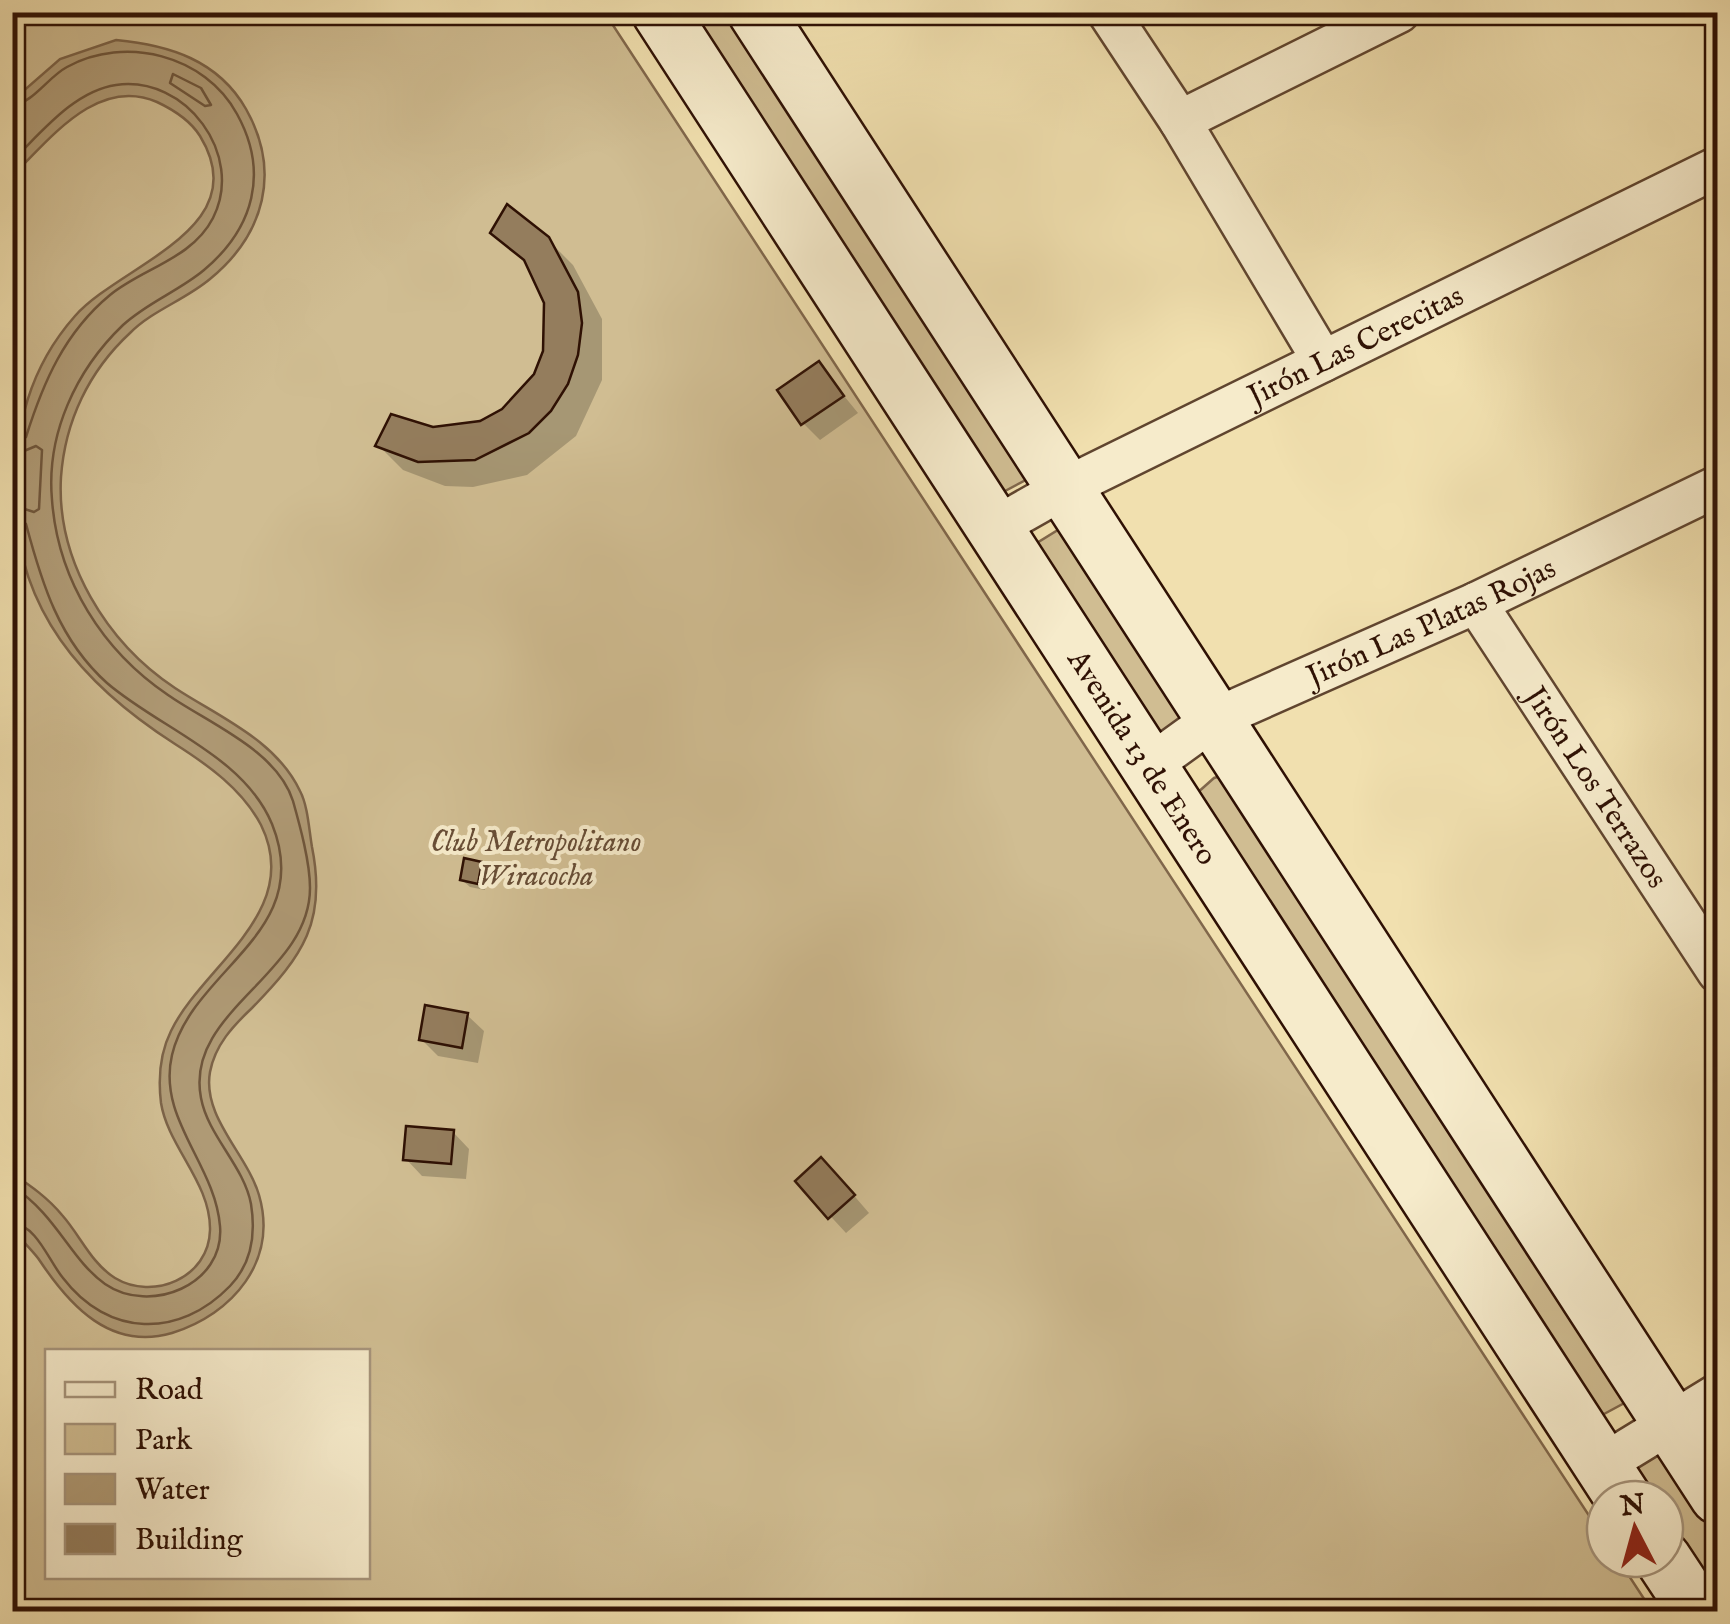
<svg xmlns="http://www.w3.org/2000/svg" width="1730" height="1624" font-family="'IM FELL English',serif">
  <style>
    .green { fill: #d0bd92; stroke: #80674b; stroke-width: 2.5; fill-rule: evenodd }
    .water { fill: #af9a75; stroke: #7c6348; stroke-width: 2.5 }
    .shadow { fill: #0003 }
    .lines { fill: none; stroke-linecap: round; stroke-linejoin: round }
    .shore { stroke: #6f563c; stroke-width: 2.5 }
    .building { fill: #947d5d; stroke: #2f1104; stroke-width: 2.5 }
    .minor-casing { stroke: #60452f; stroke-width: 45 }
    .secondary-casing { stroke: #2f1104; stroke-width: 60 }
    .minor { stroke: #f6ebcb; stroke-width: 40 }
    .secondary { stroke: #f6ebcb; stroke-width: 55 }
    .labels { text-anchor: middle; stroke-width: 8; stroke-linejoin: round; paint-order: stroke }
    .street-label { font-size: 30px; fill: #2f1104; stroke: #f6ebcb }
    .park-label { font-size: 30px; font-style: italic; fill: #674d36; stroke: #f6ebcb }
  </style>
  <rect width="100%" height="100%" fill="#f1e0af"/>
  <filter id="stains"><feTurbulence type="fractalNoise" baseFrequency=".002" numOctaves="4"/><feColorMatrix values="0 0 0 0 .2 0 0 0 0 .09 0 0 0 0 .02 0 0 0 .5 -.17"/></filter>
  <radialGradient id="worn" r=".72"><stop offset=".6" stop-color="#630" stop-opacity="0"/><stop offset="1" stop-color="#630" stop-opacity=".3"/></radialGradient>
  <path class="green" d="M 12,13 L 605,13 L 1605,1540 L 1605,1559 L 1618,1559 L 1652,1611 L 13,1611 ZM 48,1352 L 368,1352 L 368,1576 L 48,1576 Z
    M 676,13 L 741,13 L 1039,473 L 1005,491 L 989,491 Z
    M 1066,525 L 1192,713 L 1150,743 L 1024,551 Z
    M 1232,773 L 1628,1401 L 1604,1414 L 1588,1411 L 1196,794 L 1214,778 Z
    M 1651,1446 L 1717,1515 L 1717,1611 L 1665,1531 L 1665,1499 L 1644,1499 L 1625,1463 Z"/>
  <path class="water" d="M 116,40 C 169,45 218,60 246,109 C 281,171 265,234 210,279 C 185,300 153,310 130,333 C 89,371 65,421 61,477 C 56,561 107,643 175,688 C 219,717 276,740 300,791 C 308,806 309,830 312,847 C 327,921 303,956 252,1008 C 233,1026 215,1045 210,1072 C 202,1117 247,1154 259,1195 C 278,1261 233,1314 172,1333 C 111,1351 70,1306 40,1261 C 32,1249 15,1236 12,1223 C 10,1207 12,1190 13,1174 C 31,1186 48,1198 62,1215 C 80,1235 91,1263 115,1278 C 153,1301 209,1278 210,1230 C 211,1183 168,1147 161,1103 C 158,1078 160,1053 171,1031 C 202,966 304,912 261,825 C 242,789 208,765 175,744 C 83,685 15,609 15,494 C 15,427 29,368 75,316 C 121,264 257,229 200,136 C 190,120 174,110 157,102 C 98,76 51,138 13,175 L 13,100 L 60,59 Z"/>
  <path class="shadow" d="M 508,208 L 525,217 L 573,265 L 602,319 L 602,380 L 576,436 L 527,475 L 473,487 L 445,486 L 403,470 L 378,445 L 433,430 L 481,423 L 503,411 L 536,375 L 545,352 L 547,302 L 530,267 L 494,233 Z
    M 818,364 L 858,413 L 820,440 L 803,423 Z
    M 481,864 L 488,872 L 485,890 L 470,887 L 462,880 Z
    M 467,1015 L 484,1031 L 478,1063 L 438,1056 L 422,1040 Z
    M 453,1132 L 469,1149 L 466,1179 L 422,1176 L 406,1159 Z
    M 838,1177 L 869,1213 L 846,1233 L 798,1181 Z"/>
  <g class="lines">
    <path class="shore" d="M 173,74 L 201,88 L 211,105 L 205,106 L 170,83 Z
      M 12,106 C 34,102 48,77 67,67 C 125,35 205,55 237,114 C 269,172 254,228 204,270 C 179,291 148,302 123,325 C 76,370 46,434 52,500 C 58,581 103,651 168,695 C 208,723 277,750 293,801 C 300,826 310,862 310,888 C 310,975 184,1011 201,1098 C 208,1136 244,1166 251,1204 C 256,1235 252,1263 230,1286 C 179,1339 108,1337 63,1278 C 48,1260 38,1227 12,1222
      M 12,161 C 41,133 74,91 116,85 C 186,75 245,155 213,218 C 192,259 143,268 110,295 C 64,333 43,383 26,437 L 12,443
      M 12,456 L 36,446 L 42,450 L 39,509 L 34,512 L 12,505
      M 12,518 L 26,524 C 42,584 59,640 107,683 C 159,728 244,756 272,824 C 316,933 192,969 172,1055 C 157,1119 215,1164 220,1226 C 225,1285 150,1315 105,1284 C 70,1259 57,1215 12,1186"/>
  </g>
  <path class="building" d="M 507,204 L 549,237 L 578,292 L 582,323 L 578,355 L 568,384 L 551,411 L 529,433 L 475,460 L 418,462 L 375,446 L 391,414 L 433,427 L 480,421 L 502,409 L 534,374 L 543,351 L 544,303 L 524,260 L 490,233 Z
    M 819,361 L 844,396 L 801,425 L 777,390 Z
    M 464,858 L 482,862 L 478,884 L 460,880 Z
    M 425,1005 L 468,1013 L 462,1048 L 419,1040 Z
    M 406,1126 L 454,1130 L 451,1164 L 403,1160 Z
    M 821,1157 L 855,1195 L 828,1219 L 795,1181 Z"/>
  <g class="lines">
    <g class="minor-casing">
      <g id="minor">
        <path d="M 1108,12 L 1180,121 L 1323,361"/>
        <path d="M 1180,121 L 1399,12"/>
        <path id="s1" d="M 994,528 L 1063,489 L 1718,167"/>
        <path id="s2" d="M 1476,603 L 1718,972"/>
        <path id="s3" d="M 1149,766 L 1214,719 L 1476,603 L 1718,486"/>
        <path d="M 1602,1465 L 1718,1394"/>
      </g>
    </g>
    <g class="secondary-casing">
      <g id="secondary">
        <path id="s4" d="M 660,12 L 1624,1499"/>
        <path d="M 756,12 L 1718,1496"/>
        <path d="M 1663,1559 L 1698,1612"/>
      </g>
    </g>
    <use href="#minor" class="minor"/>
    <use href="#secondary" class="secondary"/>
  </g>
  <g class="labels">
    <g class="street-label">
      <text dy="10" stroke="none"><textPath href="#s1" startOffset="405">Jirón Las Cerecitas</textPath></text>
      <text dy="10" stroke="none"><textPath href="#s3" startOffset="318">Jirón Las Platas Rojas</textPath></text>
      <text dy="10" stroke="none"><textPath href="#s4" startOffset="888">Avenida 13 de Enero</textPath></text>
      <text dy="10" stroke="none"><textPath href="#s2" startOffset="220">Jirón Los Terrazos</textPath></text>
    </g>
    <g class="park-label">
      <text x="536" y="851">Club Metropolitano<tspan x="536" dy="34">Wiracocha</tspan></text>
    </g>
  </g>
  <rect width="1730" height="1624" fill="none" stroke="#f1e0af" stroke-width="50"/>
  <rect x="15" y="15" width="1700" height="1594" fill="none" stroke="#2f1104" stroke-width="5"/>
  <rect x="25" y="25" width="1680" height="1574" fill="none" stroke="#2f1104" stroke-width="2.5"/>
  <rect x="45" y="1349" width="325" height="230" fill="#f6ebcb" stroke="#a6947b" stroke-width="2.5"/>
  <rect x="65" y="1382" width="50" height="15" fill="#f6ebcb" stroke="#a6947b" stroke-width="2.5"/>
  <text x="135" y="1399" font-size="30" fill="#2f1104">Road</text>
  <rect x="65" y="1424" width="50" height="30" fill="#d0bd92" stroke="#a6947b" stroke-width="2.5"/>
  <text x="135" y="1449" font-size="30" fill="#2f1104">Park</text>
  <rect x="65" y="1474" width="50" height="30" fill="#af9a75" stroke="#a6947b" stroke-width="2.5"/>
  <text x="135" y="1499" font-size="30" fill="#2f1104">Water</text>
  <rect x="65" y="1524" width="50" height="30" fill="#947d5d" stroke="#a6947b" stroke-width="2.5"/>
  <text x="135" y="1549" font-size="30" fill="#2f1104">Building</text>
  <g transform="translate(1635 1529) rotate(354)"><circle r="48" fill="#f6ebcb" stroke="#a6947b" stroke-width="2.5"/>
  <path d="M0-8L18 38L0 25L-18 38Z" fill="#8f2418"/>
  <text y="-15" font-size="28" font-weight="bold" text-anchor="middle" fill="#2f1104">N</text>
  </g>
  <rect width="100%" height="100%" filter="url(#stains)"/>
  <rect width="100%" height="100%" fill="url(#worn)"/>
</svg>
